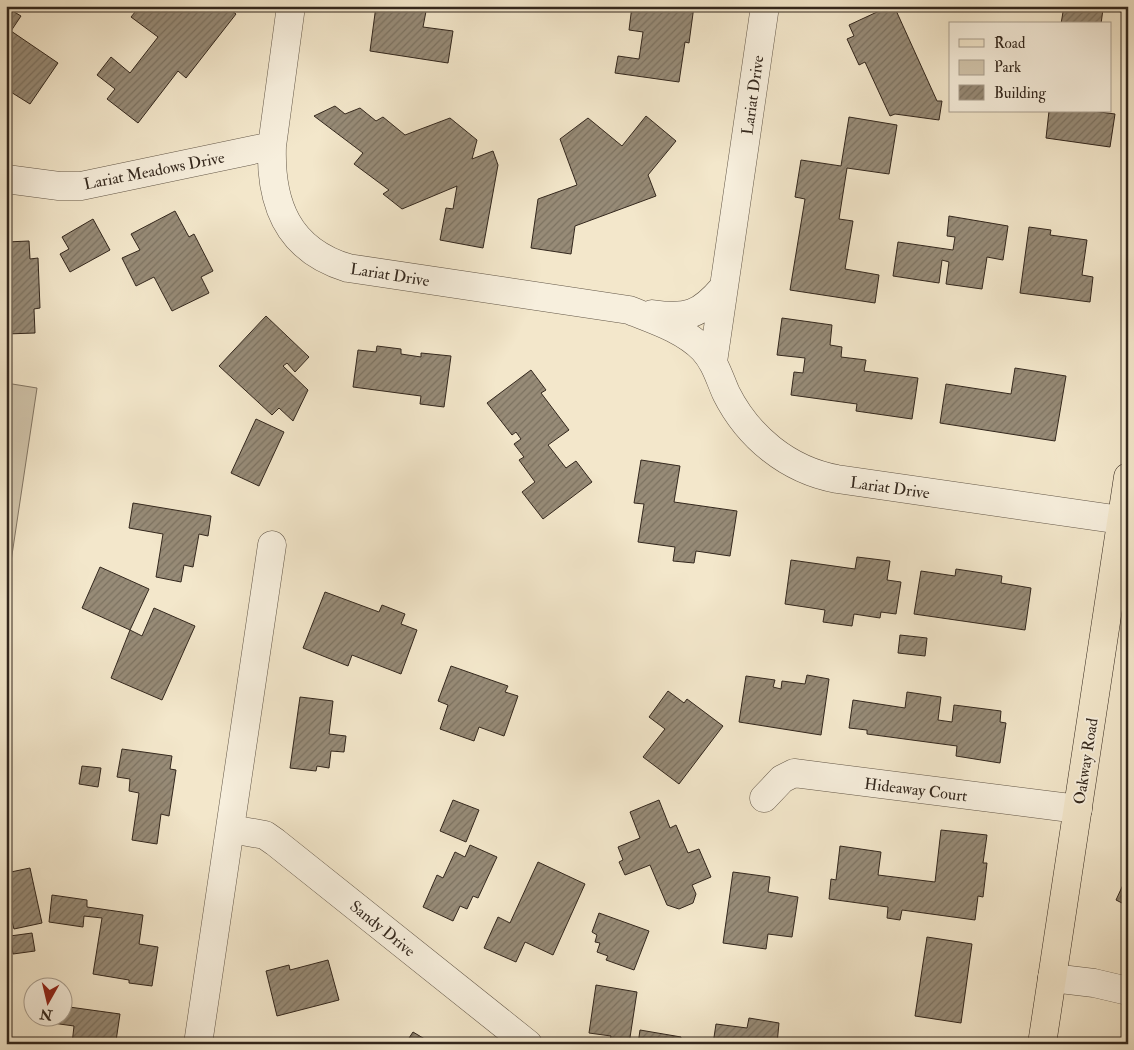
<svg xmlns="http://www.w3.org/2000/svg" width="1134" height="1050" font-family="'IM FELL Double Pica',serif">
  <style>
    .park { fill: #d2c6ad; stroke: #827665 }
    .building { fill: url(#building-hatch); stroke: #33271d }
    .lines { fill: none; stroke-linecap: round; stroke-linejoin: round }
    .minor-casing { stroke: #635748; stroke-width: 29 }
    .major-casing { stroke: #33271d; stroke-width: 29 }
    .minor { stroke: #f7efdd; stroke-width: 28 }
    .major { stroke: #f3e7cb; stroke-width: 28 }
    .labels { text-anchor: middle; stroke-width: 4; stroke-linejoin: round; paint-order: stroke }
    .street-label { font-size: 16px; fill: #33271d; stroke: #f7efdd }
  </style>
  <defs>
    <pattern id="building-hatch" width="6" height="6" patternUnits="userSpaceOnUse" patternTransform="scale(1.25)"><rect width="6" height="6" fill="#978b77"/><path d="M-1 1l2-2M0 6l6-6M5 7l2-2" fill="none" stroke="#7c7261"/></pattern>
  </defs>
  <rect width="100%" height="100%" fill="#f3e7cb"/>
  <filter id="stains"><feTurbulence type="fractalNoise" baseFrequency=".004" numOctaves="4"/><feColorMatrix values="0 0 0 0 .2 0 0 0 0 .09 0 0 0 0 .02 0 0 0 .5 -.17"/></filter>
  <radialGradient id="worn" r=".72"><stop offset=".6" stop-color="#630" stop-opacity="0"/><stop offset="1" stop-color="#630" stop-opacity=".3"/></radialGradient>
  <path class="park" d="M 6,383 L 37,388 L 6,595 Z"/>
  <path class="building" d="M 140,6 L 226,6 L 236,14 L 186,78 L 178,71 L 138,123 L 107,99 L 115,89 L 97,75 L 111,57 L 130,73 L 158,37 L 131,17 Z
    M 376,6 L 427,6 L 423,27 L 453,31 L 448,63 L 370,51 Z
    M 632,6 L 694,6 L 689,43 L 685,42 L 679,82 L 615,73 L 618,56 L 639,59 L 643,32 L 629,30 Z
    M 890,6 L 894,6 L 937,101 L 942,101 L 939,120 L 895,114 L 890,116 L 865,62 L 859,65 L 847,39 L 854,36 L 849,25 Z
    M 1064,6 L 1128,6 L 1128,13 L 1103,9 L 1101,24 L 1061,24 Z
    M 6,7 L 21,16 L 11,31 L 58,63 L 30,104 L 6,89 Z
    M 335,106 L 345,114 L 360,108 L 376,121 L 383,117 L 405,135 L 450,118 L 477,140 L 472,159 L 493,151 L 498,165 L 483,248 L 440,240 L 446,208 L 453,209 L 457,186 L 402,209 L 383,194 L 389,190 L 354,164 L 363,153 L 314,116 Z
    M 1049,111 L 1092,111 L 1115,114 L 1110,147 L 1046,138 Z
    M 646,116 L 676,141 L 648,175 L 656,196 L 575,226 L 571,254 L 531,248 L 538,199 L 577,185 L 560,139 L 588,118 L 622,146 Z
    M 849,117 L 897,125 L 889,174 L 847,168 L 839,219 L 853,221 L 845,269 L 879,275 L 875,303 L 790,290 L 805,199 L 795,197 L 801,160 L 841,166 Z
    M 175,211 L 189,237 L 194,234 L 213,271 L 201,277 L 209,293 L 172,311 L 154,277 L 136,286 L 122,258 L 140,250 L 131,234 Z
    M 949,216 L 1008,226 L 1003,260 L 987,257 L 982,289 L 946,284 L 949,262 L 942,260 L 939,283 L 893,276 L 898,242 L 953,250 L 955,237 L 947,236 Z
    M 93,219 L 110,250 L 70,272 L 60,254 L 69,249 L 62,237 Z
    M 1029,227 L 1051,230 L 1050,235 L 1087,240 L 1082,275 L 1093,277 L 1090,302 L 1020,293 Z
    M 29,241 L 30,259 L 38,258 L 40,308 L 34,309 L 35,333 L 6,334 L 6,242 Z
    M 266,316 L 309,357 L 295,372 L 287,363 L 283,366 L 308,390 L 293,421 L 279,408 L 272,415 L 219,366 Z
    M 782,318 L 832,325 L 830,345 L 842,347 L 841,357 L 866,360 L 864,371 L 918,378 L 912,419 L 856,411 L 857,404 L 791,395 L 794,372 L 803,373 L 805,358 L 777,355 Z
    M 377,346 L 401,349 L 401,354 L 421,357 L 421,353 L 451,356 L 444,407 L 420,404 L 421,396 L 353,387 L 358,350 L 376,352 Z
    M 1015,368 L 1066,376 L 1055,441 L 940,423 L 946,384 L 1011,394 Z
    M 531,370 L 546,390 L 541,393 L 569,430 L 548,445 L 566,468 L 576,461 L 592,482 L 543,519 L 522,492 L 535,482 L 519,460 L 524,457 L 514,444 L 521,439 L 516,432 L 512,435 L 487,403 Z
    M 256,419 L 284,432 L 259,486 L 231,473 Z
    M 641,460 L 680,466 L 674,502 L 737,511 L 730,556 L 696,551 L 694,563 L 673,561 L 675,547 L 638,542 L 644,504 L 634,503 Z
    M 133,503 L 211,516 L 208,536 L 199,534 L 193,567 L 184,565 L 181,582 L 156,577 L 163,534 L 129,528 Z
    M 857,557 L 890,561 L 887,580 L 901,582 L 896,614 L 881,612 L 880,618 L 854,614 L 852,626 L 823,622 L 825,610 L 785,604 L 791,560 L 855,569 Z
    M 100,567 L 149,589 L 130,630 L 82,608 Z
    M 956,569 L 1002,576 L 1001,583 L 1031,588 L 1025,630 L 914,614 L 921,571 L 955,576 Z
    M 325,592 L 379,612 L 382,605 L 405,614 L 401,624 L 417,630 L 401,674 L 352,655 L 348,666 L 303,648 Z
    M 154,608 L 195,626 L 162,700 L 111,678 L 130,630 L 142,636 Z
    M 900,635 L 927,638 L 925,656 L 898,653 Z
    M 451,666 L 508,686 L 505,692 L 518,696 L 504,736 L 479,727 L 474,741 L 440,729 L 448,705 L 438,701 Z
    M 807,675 L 829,679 L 821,735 L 739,722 L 746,676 L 775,680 L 773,687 L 781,689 L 782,681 L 805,684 Z
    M 668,691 L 684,703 L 687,699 L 723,726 L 679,784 L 643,757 L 665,729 L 649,717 Z
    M 907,692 L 941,697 L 938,720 L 952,722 L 954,705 L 1001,711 L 1000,722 L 1006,723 L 1000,763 L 956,756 L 957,746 L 867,734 L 867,730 L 849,728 L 853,700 L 905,708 Z
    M 300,697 L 333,701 L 329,734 L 346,736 L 344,752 L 331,751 L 329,768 L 317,766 L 316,771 L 290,768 Z
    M 122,749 L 172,756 L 170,769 L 176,770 L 169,816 L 161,814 L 157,844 L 132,840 L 139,793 L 129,791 L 130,779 L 117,777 Z
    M 82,766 L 101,768 L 98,787 L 79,784 Z
    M 453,800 L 479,810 L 466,842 L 440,831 Z
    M 659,800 L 670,828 L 676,825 L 688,853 L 699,849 L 711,877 L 692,885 L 696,894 L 693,903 L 679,909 L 667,905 L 650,865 L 625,875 L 619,862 L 623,860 L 618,847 L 640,838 L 630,812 Z
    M 941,830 L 987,835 L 983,863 L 987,863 L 983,897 L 978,896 L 975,920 L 902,910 L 900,920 L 887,918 L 888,907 L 829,899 L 831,879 L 836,880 L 840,846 L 881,852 L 878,875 L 935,882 Z
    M 470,845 L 497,857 L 478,898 L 473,896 L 467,909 L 460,906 L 453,921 L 423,907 L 437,875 L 443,878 L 455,852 L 465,857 Z
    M 538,862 L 585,884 L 553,955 L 525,942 L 516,962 L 484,948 L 498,917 L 510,923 Z
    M 30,868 L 42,923 L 14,929 L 6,901 L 6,873 Z
    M 733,872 L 770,877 L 768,892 L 798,897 L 792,937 L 768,934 L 766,949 L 723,943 Z
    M 1128,874 L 1128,906 L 1116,900 Z
    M 52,895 L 87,900 L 87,907 L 143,915 L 139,944 L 158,947 L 152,986 L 129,983 L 129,980 L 93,974 L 102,918 L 84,916 L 83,927 L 49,922 Z
    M 599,913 L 649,931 L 634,970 L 606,960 L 608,956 L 597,952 L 600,943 L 595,942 L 597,935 L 592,932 Z
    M 32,933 L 35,951 L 13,954 L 10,936 Z
    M 927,937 L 972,944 L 961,1023 L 915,1016 Z
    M 328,960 L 339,1000 L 277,1016 L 266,971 L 289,965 L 290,970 Z
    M 596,985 L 637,992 L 629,1044 L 610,1041 L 611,1036 L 589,1033 Z
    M 62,1006 L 120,1014 L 116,1041 L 133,1044 L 72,1044 L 74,1026 L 45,1022 L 46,1018 L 62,1018 Z
    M 749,1018 L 779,1023 L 777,1044 L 713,1044 L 716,1024 L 747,1028 Z
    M 640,1030 L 681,1037 L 680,1044 L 638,1044 Z
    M 413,1032 L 433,1044 L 405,1044 Z"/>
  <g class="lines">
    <g class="minor-casing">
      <path id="minor" d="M 291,6 L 272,146 C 270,204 288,250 348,268 L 629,310 C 654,320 683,329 703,349 C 715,362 719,377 726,393 C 748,437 788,470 837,479 L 1128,521
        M 6,179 L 59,186 L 81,186 L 272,146
        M 652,314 C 687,319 700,315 723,288
        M 713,362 L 765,6
        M 764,798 L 782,779 L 794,773 L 1078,809
        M 231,829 L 265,835 L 275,842 L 528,1044
        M 1052,978 L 1094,983 L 1128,991
        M 198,1044 L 272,545"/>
    </g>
    <g class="major-casing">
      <path id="major" d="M 1042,1044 L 1128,477"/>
    </g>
    <use href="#minor" class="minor"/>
    <use href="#major" class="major"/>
  </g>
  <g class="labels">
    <g class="street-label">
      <text transform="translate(752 95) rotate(-82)" y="6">Lariat Drive</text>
      <text transform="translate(154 170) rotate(-11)" y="6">Lariat Meadows Drive</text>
      <text transform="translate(390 274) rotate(9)" y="6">Lariat Drive</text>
      <text transform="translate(890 487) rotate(8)" y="6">Lariat Drive</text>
      <text transform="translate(1085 761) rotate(-81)" y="6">Oakway Road</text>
      <text transform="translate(916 789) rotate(7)" y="6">Hideaway Court</text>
      <text transform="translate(383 928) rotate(39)" y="6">Sandy Drive</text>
    </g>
  </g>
  <rect width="1134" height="1050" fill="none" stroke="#f3e7cb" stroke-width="25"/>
  <rect x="8" y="8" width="1119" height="1035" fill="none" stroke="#33271d" stroke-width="2.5"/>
  <rect x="12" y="12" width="1109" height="1025" fill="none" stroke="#33271d"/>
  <rect x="949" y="22" width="162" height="90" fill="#f7efdd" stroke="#a99f90"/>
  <rect x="959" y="39" width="25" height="8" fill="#f3e7cb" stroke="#a99f90"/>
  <text x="994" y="48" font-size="15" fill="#33271d">Road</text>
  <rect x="959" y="60" width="25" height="15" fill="#d2c6ad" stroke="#a99f90"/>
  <text x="994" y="72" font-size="15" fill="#33271d">Park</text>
  <rect x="959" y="85" width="25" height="15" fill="url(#building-hatch)" stroke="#a99f90"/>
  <text x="994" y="98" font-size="15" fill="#33271d">Building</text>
  <g transform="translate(48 1002) rotate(188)"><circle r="24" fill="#f7efdd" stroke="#a99f90"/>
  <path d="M0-4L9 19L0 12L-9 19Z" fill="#8f2418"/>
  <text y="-8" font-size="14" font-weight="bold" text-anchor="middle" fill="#33271d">N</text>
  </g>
  <rect width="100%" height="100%" filter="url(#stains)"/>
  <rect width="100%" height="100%" fill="url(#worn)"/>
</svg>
